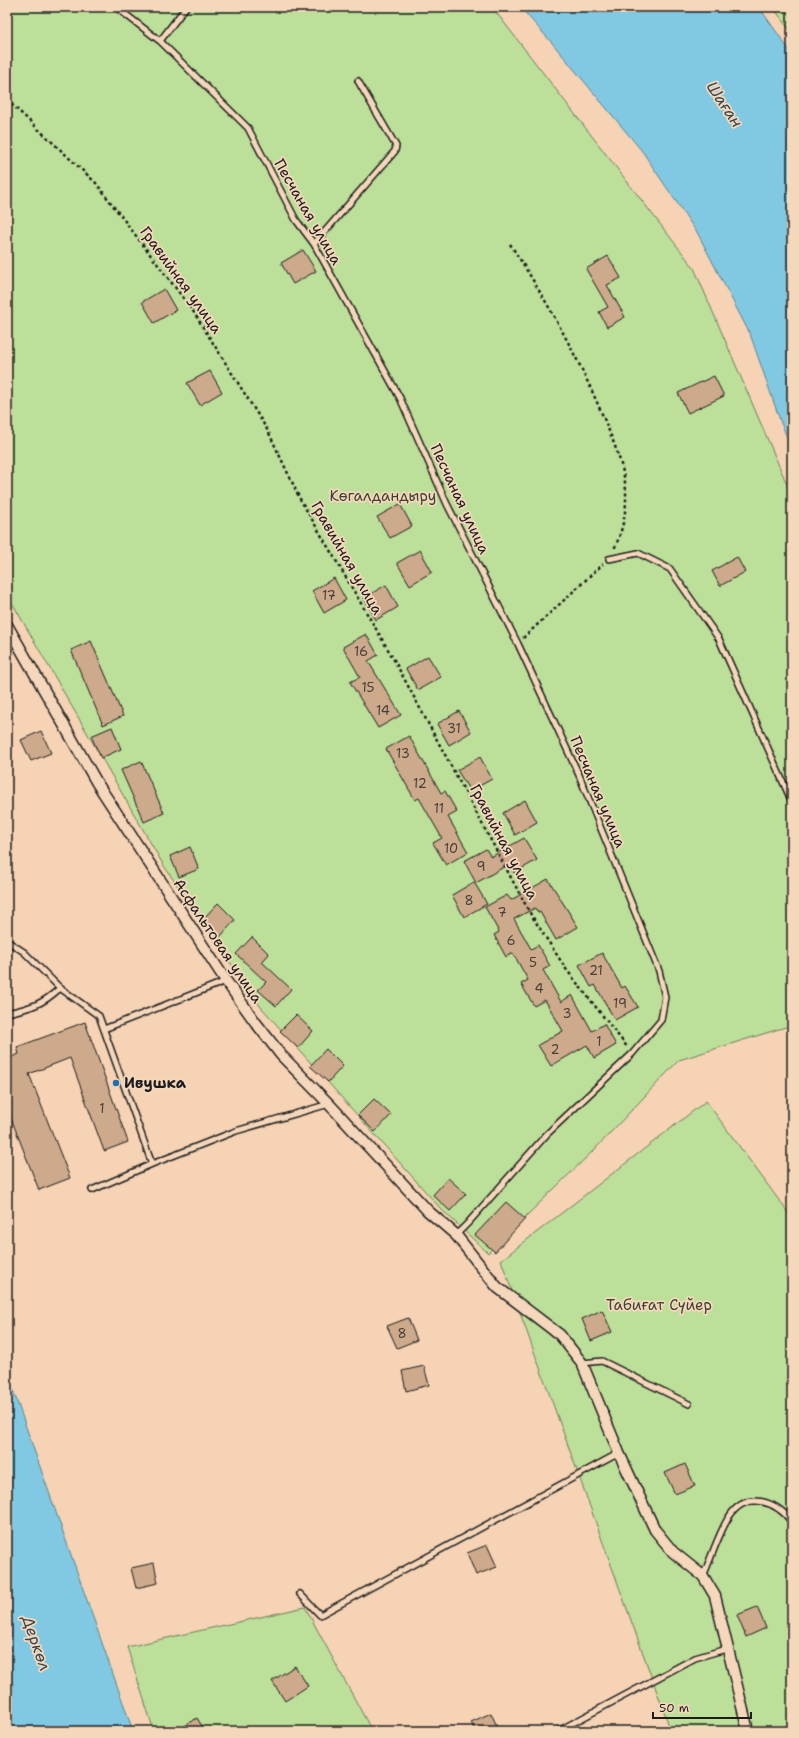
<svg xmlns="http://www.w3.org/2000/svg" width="799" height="1738" font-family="'Shantell Sans',sans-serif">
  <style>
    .green { fill: #bcdf99; stroke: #6c7e5a }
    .water { fill: #81c9e2; stroke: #598493 }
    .building { fill: #cdaa8b; stroke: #1c1c1c }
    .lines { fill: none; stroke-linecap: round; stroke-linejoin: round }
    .lane-casing { stroke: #1c1c1c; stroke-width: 8 }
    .street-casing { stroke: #1c1c1c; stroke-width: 13 }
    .path { stroke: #1c1c1c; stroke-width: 2.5; stroke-dasharray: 3 3; stroke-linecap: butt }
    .lane { stroke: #f5d7bb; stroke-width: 5 }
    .street { stroke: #f5d7bb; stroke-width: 10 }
    .poi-dot { fill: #1f6fb2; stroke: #f5d7bb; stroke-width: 1.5 }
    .labels { text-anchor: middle; stroke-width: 3.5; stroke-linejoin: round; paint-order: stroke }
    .number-label { font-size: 13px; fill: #484038 }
    .street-label { font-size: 15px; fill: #1c1c1c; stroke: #f5d7bb }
    .park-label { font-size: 15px; fill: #3c4335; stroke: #f5d7bb }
    .poi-label { font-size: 15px; font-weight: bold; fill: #1c1c1c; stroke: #f5d7bb; text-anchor: start }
    .water-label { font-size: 16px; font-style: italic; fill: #35474e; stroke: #f5d7bb }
  </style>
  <rect width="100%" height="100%" fill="#f5d3b4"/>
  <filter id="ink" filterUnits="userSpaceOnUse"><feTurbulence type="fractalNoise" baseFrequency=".025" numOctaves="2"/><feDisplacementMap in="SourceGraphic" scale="8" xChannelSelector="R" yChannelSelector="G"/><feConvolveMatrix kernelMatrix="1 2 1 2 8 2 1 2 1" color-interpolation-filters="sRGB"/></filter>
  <g filter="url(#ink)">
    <path class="green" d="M 7,7 L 492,7 L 694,268 L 792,496 L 792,1025 L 679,1060 L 595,1149 L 488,1253 L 441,1209 L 260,1006 L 164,866 L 7,594 Z
      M 773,7 L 792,7 L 792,33 Z
      M 706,1101 L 792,1218 L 792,1731 L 671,1731 L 501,1260 Z
      M 305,1607 L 372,1731 L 154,1731 L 127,1647 Z"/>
    <path class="water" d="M 520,7 L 759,7 L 792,54 L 792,449 L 781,423 L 750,334 L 698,234 L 642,151 L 553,44 Z
      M 7,1373 L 133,1731 L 7,1731 Z"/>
    <path class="building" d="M 303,250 L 316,271 L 293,284 L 281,263 Z
      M 608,256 L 621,278 L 607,285 L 625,317 L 607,327 L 599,312 L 608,307 L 586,269 Z
      M 164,289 L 176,310 L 154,323 L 142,302 Z
      M 210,371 L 222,392 L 200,405 L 187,383 Z
      M 714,376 L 724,396 L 688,413 L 678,393 Z
      M 400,504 L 412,526 L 390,538 L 377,517 Z
      M 420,550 L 432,572 L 410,585 L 397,563 Z
      M 737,557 L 745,572 L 720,586 L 712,571 Z
      M 334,578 L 346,600 L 324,613 L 312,591 Z
      M 386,585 L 398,607 L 376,620 L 364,598 Z
      M 366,634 L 378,655 L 368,661 L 401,715 L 378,728 L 350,682 L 360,677 L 343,647 Z
      M 91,641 L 123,716 L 103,725 L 71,650 Z
      M 428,656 L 441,677 L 418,690 L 406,669 Z
      M 459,711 L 471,732 L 449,745 L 437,724 Z
      M 112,727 L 121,749 L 101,758 L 91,736 Z
      M 41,731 L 51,753 L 31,761 L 21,740 Z
      M 409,736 L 441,793 L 445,791 L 457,812 L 448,817 L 468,852 L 446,865 L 433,843 L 442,838 L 419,798 L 415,800 L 386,749 Z
      M 480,757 L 492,779 L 470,791 L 457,770 Z
      M 141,761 L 164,813 L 144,822 L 121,770 Z
      M 525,800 L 537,822 L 515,835 L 503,813 Z
      M 524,838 L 537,860 L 514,873 L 509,864 L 476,883 L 464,861 L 486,849 L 491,857 Z
      M 190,847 L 199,869 L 179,877 L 170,856 Z
      M 548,879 L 578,927 L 556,940 L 540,912 L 538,913 L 535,908 L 514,919 L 531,949 L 538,945 L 550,966 L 543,970 L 561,1002 L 572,995 L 592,1031 L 604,1024 L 616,1045 L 594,1058 L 587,1045 L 551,1066 L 538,1045 L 563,1031 L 545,1000 L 534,1006 L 521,984 L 528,980 L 513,953 L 506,957 L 494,935 L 499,932 L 485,907 L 507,895 L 511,900 Z
      M 474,882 L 487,904 L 464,917 L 452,895 Z
      M 218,903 L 235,920 L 220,937 L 202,920 Z
      M 252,937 L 269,954 L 262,962 L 291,989 L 276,1006 L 258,990 L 266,982 L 236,954 Z
      M 602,953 L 622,988 L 625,986 L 638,1007 L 615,1020 L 595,985 L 591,987 L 579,965 Z
      M 296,1015 L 313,1031 L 298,1048 L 280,1031 Z
      M 85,1022 L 128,1142 L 104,1151 L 70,1058 L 29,1074 L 70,1178 L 39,1190 L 7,1108 L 7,1059 L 19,1054 L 17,1047 Z
      M 326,1049 L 343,1066 L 328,1082 L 310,1066 Z
      M 374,1099 L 391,1115 L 375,1132 L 358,1115 Z
      M 448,1178 L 466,1194 L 450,1211 L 433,1195 Z
      M 506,1202 L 525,1219 L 495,1252 L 475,1235 Z
      M 602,1310 L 612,1332 L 591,1341 L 582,1319 Z
      M 408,1318 L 417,1340 L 397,1348 L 387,1326 Z
      M 424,1366 L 429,1385 L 406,1391 L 402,1371 Z
      M 685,1464 L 695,1486 L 675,1494 L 665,1473 Z
      M 487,1545 L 497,1567 L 476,1575 L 467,1553 Z
      M 154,1563 L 158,1583 L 136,1588 L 131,1568 Z
      M 757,1607 L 766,1628 L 746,1637 L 737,1615 Z
      M 295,1666 L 308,1686 L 285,1701 L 272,1681 Z
      M 491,1713 L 499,1731 L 475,1731 L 471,1722 Z
      M 197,1718 L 205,1731 L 177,1731 Z"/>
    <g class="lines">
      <g class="lane-casing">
        <path id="lane" d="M 116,7 L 160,41 L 248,128 L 296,220 L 314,244 L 400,398 L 447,504 L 518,644 L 579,775 L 659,971 L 665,997 L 661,1020 L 632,1054 L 547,1134 L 468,1223 L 456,1235
          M 160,41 L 186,7
          M 314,244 L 395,151 L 396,146 L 358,81
          M 609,559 L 638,553 L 670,569 L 719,639 L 792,802
          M 7,941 L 24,952 L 60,988 L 99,1016 L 152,1164 L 236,1131 L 329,1104
          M 7,1013 C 30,1008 42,1005 60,988
          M 104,1029 L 226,981
          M 92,1190 L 152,1164
          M 582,1363 L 602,1361 L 689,1404
          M 703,1576 C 711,1559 719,1532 729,1517 C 746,1490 776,1501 792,1522
          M 300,1594 L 320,1615 L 619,1453
          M 558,1731 L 695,1658 L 726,1649"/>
      </g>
      <g class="street-casing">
        <path id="street" d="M 7,625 L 97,783 L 226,981 L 256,1023 L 281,1055 L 329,1104 L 428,1211 L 456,1235 L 497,1287 L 560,1335 L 582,1363 L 619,1453 L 655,1530 L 673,1552 L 703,1576 L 715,1596 L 748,1731"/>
      </g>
      <path class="path" d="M 7,100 L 96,183 L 193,311 L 268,431 L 300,499 L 393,658 L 530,913 L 566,969 L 628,1048
        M 510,244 C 548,302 581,362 607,426 C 616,448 627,475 626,499 C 626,514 621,536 614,549
        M 523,638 L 603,564"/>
      <use href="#lane" class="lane"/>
      <use href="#street" class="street"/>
    </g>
  </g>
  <circle class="poi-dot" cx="116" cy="1083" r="4"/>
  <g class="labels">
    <g class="number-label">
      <text x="329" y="600">17</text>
      <text x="361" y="656">16</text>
      <text x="368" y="692">15</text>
      <text x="383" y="715">14</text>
      <text x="454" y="733">31</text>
      <text x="403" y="758">13</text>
      <text x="420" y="788">12</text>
      <text x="439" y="813">11</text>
      <text x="451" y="853">10</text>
      <text x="481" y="871">9</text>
      <text x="469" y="905">8</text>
      <text x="502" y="917">7</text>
      <text x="511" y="945">6</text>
      <text x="533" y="967">5</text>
      <text x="596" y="975">21</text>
      <text x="539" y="993">4</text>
      <text x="620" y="1008">19</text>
      <text x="567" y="1018">3</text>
      <text x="599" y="1046">1</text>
      <text x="555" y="1054">2</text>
      <text x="102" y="1113">1</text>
      <text x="402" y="1338">8</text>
    </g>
    <g class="street-label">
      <text transform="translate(308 212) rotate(60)" y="5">Песчаная улица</text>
      <text transform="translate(181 280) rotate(54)" y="5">Гравийная улица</text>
      <text transform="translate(460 499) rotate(65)" y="5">Песчаная улица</text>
      <text transform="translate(347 558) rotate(60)" y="5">Гравийная улица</text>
      <text transform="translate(598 792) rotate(67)" y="5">Песчаная улица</text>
      <text transform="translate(504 842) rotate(62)" y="5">Гравийная улица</text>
      <text transform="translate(218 941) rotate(56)" y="5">Асфальтовая улица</text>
    </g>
    <g class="park-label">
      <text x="383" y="501">Көгалдандыру</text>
      <text x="659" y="1310">Табиғат Сүйер</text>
    </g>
    <g class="poi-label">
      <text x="124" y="1088">Ивушка</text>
    </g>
    <g class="water-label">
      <text transform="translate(725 104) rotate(56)" y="6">Шаған</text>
      <text transform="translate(37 1643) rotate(71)" y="6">Деркөл</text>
    </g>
  </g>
  <rect width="799" height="1738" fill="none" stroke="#f5d7bb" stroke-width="24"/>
  <rect x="12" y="12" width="775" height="1714" fill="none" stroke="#1c1c1c" stroke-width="1.5" filter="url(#ink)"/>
  <path d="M653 1712v6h98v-6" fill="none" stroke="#1c1c1c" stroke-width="2"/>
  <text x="659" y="1712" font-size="12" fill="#1c1c1c" stroke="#f5d7bb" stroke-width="3" paint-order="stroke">50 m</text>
</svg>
